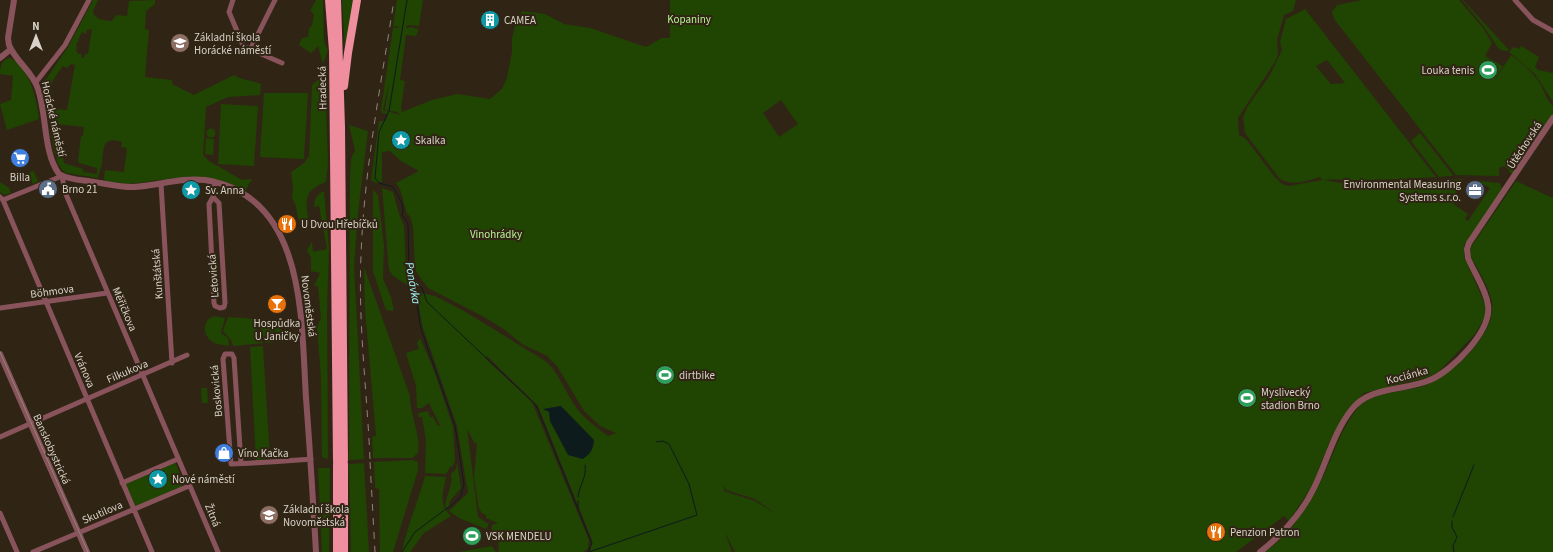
<svg xmlns="http://www.w3.org/2000/svg" width="1553" height="552" font-family="'Source Sans 3',sans-serif">
  <style>
    .green { fill: #204402; fill-rule: evenodd }
    .water { fill: #0d1b1d }
    .lines { fill: none; stroke-linecap: round; stroke-linejoin: round }
    .stream { stroke: #0d1b1d; stroke-width: 1 }
    .minor { stroke: #89535c; stroke-width: 5 }
    .tertiary { stroke: #89535c; stroke-width: 6 }
    .trunk { stroke: #ee8e9e; stroke-width: 8 }
    .tram { stroke: #8e8679; stroke-width: 1 }
    .rail { stroke: #8e8679; stroke-width: 1; stroke-dasharray: 7 7; stroke-linecap: butt }
    .labels { text-anchor: middle; stroke-width: 4; stroke-linejoin: round; paint-order: stroke }
    .park-label { font-size: 11px; fill: #b8f298; stroke: #302515 }
    .poi-label { font-size: 11px; fill: #d9d2c8; stroke: #302515; text-anchor: start }
    .street-label { font-size: 11px; fill: #d9d2c8; stroke: #302515 }
    .water-label { font-size: 12px; font-style: italic; fill: #a2f2fa; stroke: #302515 }
  </style>
  <rect width="100%" height="100%" fill="#302515"/>
  <path class="green" d="M 93,0 L 98,0 L 93,11 C 94,20 104,20 112,21 L 116,15 L 127,16 L 129,1 L 155,0 L 155,4 L 146,11 L 145,29 L 149,30 L 145,77 L 172,80 L 172,84 L 194,95 L 234,75 C 244,81 252,80 261,84 L 260,95 L 228,97 L 206,107 L 203,155 L 209,161 L 242,180 L 252,179 L 245,191 C 215,173 186,176 152,181 C 138,183 121,186 106,181 L 104,179 L 105,170 L 124,172 L 127,148 L 121,147 L 122,142 C 102,136 104,147 102,163 C 101,167 99,173 98,178 L 66,173 C 52,165 50,123 49,108 C 48,100 43,93 43,84 L 68,47 ZM 92,29 L 88,54 L 85,54 L 84,58 L 81,57 L 82,54 L 78,54 L 76,49 L 79,48 L 76,47 L 77,42 L 79,42 L 78,40 L 82,32 L 86,34 L 87,30 ZM 71,64 L 75,65 L 67,110 L 54,109 C 50,85 48,85 63,66 L 67,68 ZM 57,124 L 84,127 L 83,136 L 81,136 L 78,161 L 79,163 L 97,168 L 97,174 L 83,172 L 83,169 L 64,163 L 57,131 Z
    M 316,0 L 323,0 L 324,42 L 328,50 L 323,64 L 318,46 L 311,53 L 299,45 L 302,38 L 308,37 L 309,28 L 312,26 L 314,14 L 310,11 Z
    M 342,0 L 354,0 L 345,52 Z
    M 397,0 L 423,0 L 419,26 L 409,25 L 406,26 L 408,29 L 409,27 L 419,29 L 416,36 L 406,35 L 400,80 L 405,81 L 401,108 L 402,112 L 432,100 L 457,94 L 490,99 L 502,89 L 507,78 L 512,52 L 512,38 L 515,26 L 522,11 L 545,14 L 564,24 L 590,28 L 646,47 L 662,38 L 670,38 L 670,0 L 1296,0 L 1293,11 L 1284,15 L 1277,40 L 1278,54 L 1275,62 L 1238,118 L 1239,135 L 1246,139 L 1274,176 L 1282,184 L 1289,186 L 1322,180 L 1320,177 C 1306,181 1292,187 1279,178 L 1245,133 L 1243,117 L 1248,106 L 1270,75 L 1282,50 L 1280,42 L 1286,19 L 1305,9 L 1436,177 C 1409,179 1384,179 1359,180 C 1347,181 1335,178 1324,180 L 1340,183 L 1386,183 L 1463,179 L 1455,193 L 1459,196 L 1453,204 L 1468,214 L 1465,219 L 1468,221 L 1490,188 L 1478,181 L 1500,183 L 1502,189 L 1464,245 L 1464,257 L 1485,304 L 1485,317 L 1475,334 L 1455,355 L 1438,372 L 1428,377 L 1364,393 L 1349,408 L 1330,441 L 1312,486 L 1289,521 L 1284,516 L 1236,552 L 735,552 L 725,532 L 732,552 L 590,552 L 592,540 L 538,406 L 487,356 L 485,358 L 532,402 L 589,540 L 588,548 L 584,552 L 499,552 L 498,540 L 491,531 L 492,525 L 498,523 L 486,518 L 486,515 L 482,513 L 479,509 L 474,478 L 477,444 L 474,442 L 467,429 L 478,517 L 489,524 L 486,529 L 459,518 L 449,511 L 468,493 L 457,426 L 422,325 L 417,292 L 435,296 L 464,311 L 547,362 C 560,375 565,392 576,407 C 584,419 597,427 608,436 L 616,433 L 600,426 L 584,411 L 557,366 L 547,356 L 522,344 L 505,330 L 484,317 L 428,288 L 417,273 L 415,267 L 413,227 L 410,216 L 407,214 L 400,189 L 396,183 L 419,171 L 401,161 L 390,151 L 382,152 L 382,182 L 376,183 L 371,180 L 379,121 L 385,121 L 388,114 L 382,113 L 381,110 L 393,28 L 398,28 L 398,26 L 393,27 ZM 1327,60 L 1345,83 L 1331,84 L 1316,66 ZM 389,83 L 385,110 L 397,112 L 401,115 L 383,110 ZM 781,100 L 798,124 L 779,137 L 763,113 ZM 724,485 L 726,490 L 755,499 L 776,514 L 755,501 L 724,491 Z
    M 1362,0 L 1459,0 L 1483,28 L 1492,43 L 1485,56 L 1503,66 L 1492,85 L 1511,55 C 1521,63 1532,71 1539,82 C 1544,90 1546,99 1553,106 L 1553,114 L 1532,143 L 1524,138 L 1517,149 L 1525,155 L 1513,174 L 1510,173 L 1509,170 L 1504,166 L 1499,168 L 1499,176 L 1456,175 L 1334,19 L 1332,12 L 1337,5 Z
    M 1462,0 L 1463,0 L 1509,50 L 1505,51 L 1499,49 L 1484,27 Z
    M 1521,46 L 1539,57 L 1535,67 L 1538,70 L 1553,73 L 1553,102 L 1535,74 L 1509,52 L 1513,47 L 1519,49 Z
    M 10,58 C 30,66 37,101 39,119 L 7,130 L 0,104 L 11,100 L 13,76 L 0,74 C 0,67 2,59 10,58 Z
    M 325,74 L 328,164 L 326,182 C 306,190 305,197 308,218 L 303,223 L 298,219 L 296,207 L 292,197 L 293,186 L 291,172 L 304,163 L 309,156 L 312,85 Z
    M 264,93 L 308,93 L 304,159 L 260,157 Z
    M 221,104 L 258,106 L 254,166 L 218,164 Z
    M 349,125 L 368,131 L 358,212 L 354,266 L 364,459 L 349,460 L 350,176 L 351,159 L 355,150 Z
    M206.5 133a4.5 4.5 0 1 1 9 0a4.5 4.5 0 1 1-9 0Z
    M 1420,133 L 1453,175 L 1451,176 L 1439,177 L 1411,141 Z
    M 206,138 L 214,139 L 213,155 L 205,154 Z
    M 34,171 L 38,182 L 33,184 L 28,173 Z
    M 1516,181 L 1553,198 L 1553,552 L 1265,552 C 1288,535 1304,514 1317,489 C 1332,462 1338,432 1358,408 C 1369,393 1402,392 1420,387 C 1449,379 1497,335 1492,302 C 1489,286 1477,269 1470,255 L 1471,247 Z
    M 0,182 L 9,188 L 11,193 L 4,195 L 0,192 Z
    M 382,188 L 393,192 L 399,214 L 404,226 L 406,272 L 412,288 L 393,276 L 389,270 Z
    M 373,190 L 378,195 L 384,246 L 383,279 L 391,297 L 394,311 L 386,310 L 373,271 Z
    M 324,191 L 329,248 L 327,309 L 328,459 L 322,457 L 321,377 L 317,327 L 321,318 L 318,286 L 314,286 L 320,273 L 311,271 L 311,258 L 307,250 L 312,242 L 313,252 L 327,249 L 319,206 L 314,207 C 314,199 317,194 324,191 Z
    M 364,267 L 410,396 C 410,416 421,435 418,453 L 412,458 L 373,458 L 372,437 L 376,436 L 365,309 Z
    M 214,316 L 225,318 L 221,333 L 228,338 L 229,346 C 224,345 218,345 213,342 C 202,336 202,320 214,316 Z
    M 228,317 L 256,319 L 257,331 L 263,343 L 233,346 L 231,340 L 223,331 Z
    M 257,319 L 271,321 L 277,342 L 265,343 Z
    M 275,324 L 284,332 L 284,336 L 280,340 L 278,340 L 273,325 Z
    M 420,338 L 435,373 L 453,427 L 455,461 L 453,466 L 450,467 L 446,474 L 425,473 L 426,440 L 422,417 L 419,417 L 418,413 L 428,411 L 430,417 L 433,417 L 438,426 L 440,425 L 429,403 L 422,408 L 417,408 L 416,386 L 406,353 L 419,349 L 417,343 Z
    M 263,346 L 270,459 L 256,460 L 250,347 Z
    M 201,388 L 207,388 L 208,403 L 202,403 Z
    M 412,460 L 418,462 L 418,470 L 393,552 L 380,552 L 379,489 L 375,488 L 374,462 Z
    M 175,462 L 184,483 L 181,487 L 136,508 L 125,483 Z
    M 457,462 L 461,488 L 449,502 L 450,506 L 446,508 L 445,505 C 447,495 453,484 451,474 L 456,469 Z
    M 364,463 L 369,552 L 351,552 L 349,464 Z
    M 318,468 L 330,468 L 329,552 L 322,552 Z
    M 425,476 L 446,477 C 443,492 438,504 451,516 L 424,533 L 410,552 L 402,552 C 407,526 418,502 425,476 Z
    M 492,546 L 496,552 L 459,552 Z"/>
  <path class="water" d="M 561,406 L 594,440 C 593,450 591,453 583,459 L 568,455 L 550,421 L 549,412 L 543,409 Z"/>
  <g class="lines">
    <path class="stream" d="M 414,283 L 422,288 L 427,302 L 536,405 L 590,539 L 592,543 L 588,552
      M 578,497 C 579,485 587,478 585,465
      M 578,501 L 578,508
      M 1453,517 L 1474,465
      M 1452,521 L 1452,527 L 1457,537 L 1453,546 L 1454,552
      M 402,552 L 415,532 L 454,503 L 461,496 L 464,484 L 455,426 L 421,329 L 413,280 L 409,270 L 408,223 L 402,215 C 406,206 397,195 393,187 L 379,183 L 375,178 L 379,132 L 389,111 L 407,0
      M 589,552 L 697,515 L 689,484 L 669,444 L 663,441 L 656,442"/>
    <path class="minor" d="M 233,0 L 229,12 L 242,43 L 245,47 L 282,63
      M 1515,0 L 1533,20 L 1553,31
      M 251,48 L 275,0
      M 36,82 L 65,45 L 89,0
      M 161,184 L 172,363
      M 0,197 L 3,200 L 152,552
      M 213,197 L 219,203 L 225,303 L 224,307 L 220,308 L 215,306 L 214,303 L 209,204 L 213,197 L 215,182
      M 3,200 L 62,176 L 65,192 L 218,552
      M 0,308 L 107,293
      M 0,437 L 187,355
      M 241,463 L 234,358 L 232,354 L 225,354 L 223,359 L 231,464 C 258,463 284,461 311,459
      M 122,483 L 178,459
      M 0,513 L 17,552
      M 33,552 L 189,486"/>
    <path class="tertiary" d="M 14,0 L 8,38 L 9,45 C 16,62 33,72 38,89 C 47,115 43,152 59,174 C 67,179 79,180 88,181 C 103,183 118,187 133,187 C 157,186 181,177 205,180 C 307,196 301,321 306,398 C 310,449 313,501 316,552
      M 0,58 L 11,49
      M 0,354 L 87,552
      M 1260,552 C 1283,534 1301,515 1314,488 C 1327,462 1333,433 1352,409 C 1370,386 1404,391 1430,380 C 1452,371 1492,331 1488,305 C 1486,289 1474,273 1468,258 L 1467,249 L 1469,243 L 1553,118"/>
    <path class="trunk" d="M 329,0 L 333,51 L 337,461
      M 337,0 L 341,127 L 344,460
      M 344,86 L 348,53 L 357,0
      M 337,464 L 337,552
      M 344,464 L 344,552"/>
    <path class="tram" d="M 0,352 L 88,552"/>
    <path class="rail" d="M 370,459 C 367,391 358,323 361,256 C 364,170 381,85 394,0
      M 370,462 L 375,552"/>
  </g>
  <defs>
    <g id="building-disc" transform="scale(1)"><circle r="9.5" fill="#0f9aa8" stroke="#302515"/><path d="M-4-6H4V6H1V3H-1V6H-4ZM-2.5-4.3h1.7v1.8h-1.7ZM.8-4.3h1.7v1.8H.8ZM-2.5-1h1.7V.8h-1.7ZM.8-1h1.7V.8H.8Z" fill="#fff"/></g>
    <g id="school-disc" transform="scale(1)"><circle r="9.5" fill="#8d6e63" stroke="#302515"/><path d="M0-5L7-2L0 1L-7-2ZM-4 1L0 2.5L4 1V4Q0 6-4 4Z" fill="#fff"/></g>
    <g id="stadium-disc" transform="scale(1)"><circle r="9.5" fill="#2e9e5b" stroke="#302515"/><path d="M0-5a6.5 5 0 1 0 0 10a6.5 5 0 1 0 0-10ZM-3.5-1.8h7v3.6h-7Z" fill="#fff"/></g>
    <g id="sight-disc" transform="scale(1)"><circle r="9.5" fill="#0f9aa8" stroke="#302515"/><path d="M0-6L1.8-2.2L6-1.7L2.9 1.2L3.7 5.4L0 3.3L-3.7 5.4L-2.9 1.2L-6-1.7L-1.8-2.2Z" fill="#fff"/></g>
    <g id="supermarket-disc" transform="scale(1)"><circle r="9.5" fill="#3f7fe0" stroke="#302515"/><path d="M-6-5.5h2.5l.6 2H6L4.5 2H-2.5L-4.4-4H-6ZM-1.5 3.2a1.3 1.3 0 1 0 .1 0ZM3 3.2a1.3 1.3 0 1 0 .1 0Z" fill="#fff"/></g>
    <g id="civic-disc" transform="scale(1)"><circle r="9.5" fill="#5c6f8a" stroke="#302515"/><path d="M-.6-6.5H3V-4.5H.6V-3L4-1V1h2V6H-6V1h2V-1L-.6-3ZM-1.2 2.5V6h2.4V2.5Z" fill="#fff"/></g>
    <g id="office-disc" transform="scale(1)"><circle r="9.5" fill="#5c6f8a" stroke="#302515"/><path d="M-6-3h4V-5.5h4V-3h4V5H-6ZM-1-4.5V-3h2v-1.5ZM-6 0V1H6V0Z" fill="#fff"/></g>
    <g id="restaurant-disc" transform="scale(1)"><circle r="9.5" fill="#e8710a" stroke="#302515"/><path d="M-5-6h1v4h1v-4h1v4h1v-4h1v5L-1.5 .5V6h-2V.5L-5-1ZM5-6V6H3V1.5H1.5Q1.5-4 5-6Z" fill="#fff"/></g>
    <g id="bar-disc" transform="scale(1)"><circle r="9.5" fill="#e8710a" stroke="#302515"/><path d="M-6-5H6L.8 .8V4.5H3.5V6h-7V4.5H-.8V.8Z" fill="#fff"/></g>
    <g id="shop-disc" transform="scale(1)"><circle r="9.5" fill="#3f7fe0" stroke="#302515"/><path d="M-5-2.5h2.3a2.7 3.5 0 0 1 5.4 0H5L5.5 6h-11ZM-1.5-2.5h3a1.5 2.3 0 0 0-3 0Z" fill="#fff"/></g>
  </defs>
  <g fill-rule="evenodd">
    <use href="#building-disc" x="490" y="20"/>
    <use href="#school-disc" x="180" y="43"/>
    <use href="#stadium-disc" x="1488" y="70"/>
    <use href="#sight-disc" x="401" y="140"/>
    <use href="#supermarket-disc" x="20" y="158"/>
    <use href="#civic-disc" x="48" y="189"/>
    <use href="#sight-disc" x="191" y="190"/>
    <use href="#office-disc" x="1475" y="190"/>
    <use href="#restaurant-disc" x="287" y="224"/>
    <use href="#bar-disc" x="277" y="304"/>
    <use href="#stadium-disc" x="665" y="375"/>
    <use href="#stadium-disc" x="1247" y="398"/>
    <use href="#shop-disc" x="224" y="453"/>
    <use href="#sight-disc" x="158" y="479"/>
    <use href="#school-disc" x="269" y="515"/>
    <use href="#restaurant-disc" x="1216" y="532"/>
    <use href="#stadium-disc" x="472" y="536"/>
  </g>
  <g class="labels">
    <g class="park-label">
      <text x="689" y="23">Kopaniny</text>
      <text x="496" y="238">Vinohrádky</text>
    </g>
    <g class="poi-label">
      <text x="504" y="24">CAMEA</text>
      <text x="194" y="41">Základní škola<tspan x="194" dy="13">Horácké náměstí</tspan></text>
      <text x="1474" y="74" text-anchor="end">Louka tenis</text>
      <text x="415" y="144">Skalka</text>
      <text x="20" y="181" text-anchor="middle">Billa</text>
      <text x="1461" y="188" text-anchor="end">Environmental Measuring<tspan x="1461" dy="13">Systems s.r.o.</tspan></text>
      <text x="62" y="193">Brno 21</text>
      <text x="205" y="194">Sv. Anna</text>
      <text x="301" y="228">U Dvou Hřebíčků</text>
      <text x="277" y="327" text-anchor="middle">Hospůdka<tspan x="277" dy="13">U Janičky</tspan></text>
      <text x="679" y="379">dirtbike</text>
      <text x="1261" y="396">Myslivecký<tspan x="1261" dy="13">stadion Brno</tspan></text>
      <text x="238" y="457">Víno Kačka</text>
      <text x="172" y="483">Nové náměstí</text>
      <text x="283" y="513">Základní škola<tspan x="283" dy="13">Novoměstská</tspan></text>
      <text x="1230" y="536">Penzion Patron</text>
      <text x="486" y="540">VSK MENDELU</text>
    </g>
    <g class="street-label">
      <text transform="translate(322 88) rotate(-91)" y="4">Hradecká</text>
      <text transform="translate(54 119) rotate(77)" y="4">Horácké náměstí</text>
      <text transform="translate(1524 145) rotate(-57)" y="4">Útěchovská</text>
      <text transform="translate(157 274) rotate(-94)" y="4">Kunštátská</text>
      <text transform="translate(213 276) rotate(-94)" y="4">Letovická</text>
      <text transform="translate(52 291) rotate(-8)" y="4">Böhmova</text>
      <text transform="translate(309 306) rotate(83)" y="4">Novoměstská</text>
      <text transform="translate(125 309) rotate(67)" y="4">Měřičkova</text>
      <text transform="translate(85 370) rotate(67)" y="4">Vránova</text>
      <text transform="translate(127 371) rotate(-23)" y="4">Filkukova</text>
      <text transform="translate(1407 375) rotate(-15)" y="4">Kociánka</text>
      <text transform="translate(216 391) rotate(-95)" y="4">Boskovická</text>
      <text transform="translate(52 449) rotate(66)" y="4">Banskobystrická</text>
      <text transform="translate(102 512) rotate(-23)" y="4">Skutilova</text>
      <text transform="translate(213 515) rotate(67)" y="4">Žitná</text>
    </g>
    <g class="water-label">
      <text transform="translate(413 283) rotate(80)" y="4">Ponávka</text>
    </g>
  </g>
  <g transform="translate(36 36)" stroke="#302515" stroke-width="3" paint-order="stroke">
  <path d="M0-3L7 15L0 10L-7 15Z" fill="#d9d2c8"/>
  <text y="-6" font-size="11" font-weight="bold" text-anchor="middle" fill="#d9d2c8">N</text>
  </g>
</svg>
